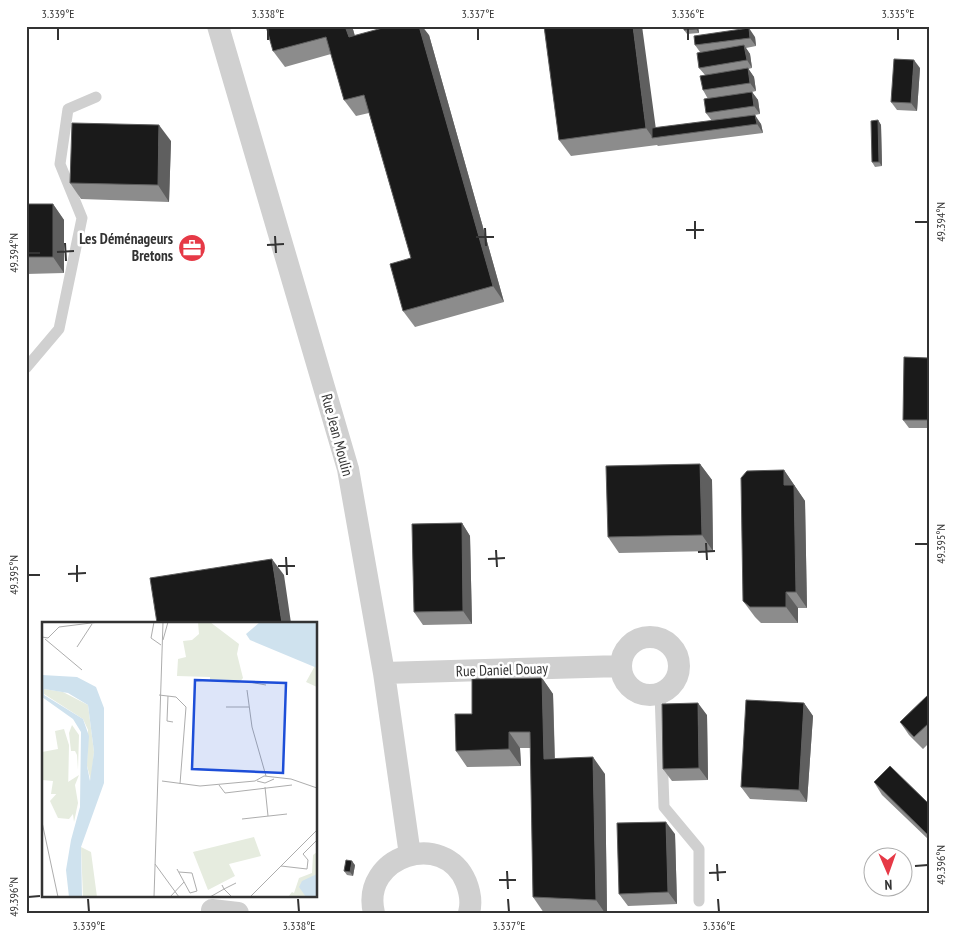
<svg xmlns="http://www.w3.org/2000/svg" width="955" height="939" font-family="'PT Sans Narrow',sans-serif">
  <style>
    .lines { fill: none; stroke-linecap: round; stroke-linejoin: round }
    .lane { stroke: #d0d0d0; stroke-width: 11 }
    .street { stroke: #d0d0d0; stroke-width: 22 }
    .wall { fill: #8c8c8c }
    .shaded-wall { fill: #5f5f5f }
    .building { fill: #1a1a1a; stroke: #5f5f5f }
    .ticks { fill: none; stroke: #333; stroke-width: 2 }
    .labels { text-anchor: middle; stroke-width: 5; stroke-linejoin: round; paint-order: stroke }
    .poi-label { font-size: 15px; font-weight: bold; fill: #333; stroke: #fff; text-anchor: end }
    .street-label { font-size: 15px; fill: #333; stroke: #fff }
    .inset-road { fill: none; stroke: #adadad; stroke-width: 1 }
    .view { fill: #1d4ed8; fill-opacity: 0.15; stroke: #1d4ed8; stroke-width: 2.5 }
    .inset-edge { fill: none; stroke: #333; stroke-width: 2.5 }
    .neatline { fill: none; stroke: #333; stroke-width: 2 }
    .ticks-label { font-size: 12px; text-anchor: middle; fill: #333 }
  </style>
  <rect width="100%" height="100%" fill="#fff"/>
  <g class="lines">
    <path class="lane" d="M 26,368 L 59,329 L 82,218 L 60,164 L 68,109 L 96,97
      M 660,693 L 664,807 L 699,849 L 699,901"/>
    <path class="street" d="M 218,26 L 348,469 L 384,673 L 410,855
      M621 666a29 29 0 1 1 58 0a29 29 0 1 1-58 0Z
      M 384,673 L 621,666
      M 212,910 L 238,913
      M 374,913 C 360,856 444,829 466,882 C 470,892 472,902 469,913"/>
  </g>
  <path class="wall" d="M 266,26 L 352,26 L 355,36 L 429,35 L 504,302 L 415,327 L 403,311 L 411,258 L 369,113 L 356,116 L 344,100 L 331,54 L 285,67 L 273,51 Z
    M 544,26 L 655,128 L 712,121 L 706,113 L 708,99 L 703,90 L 705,75 L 699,68 L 700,52 L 695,45 L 755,37 L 756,46 L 746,48 L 750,54 L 752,68 L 748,69 L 754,77 L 756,91 L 752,92 L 758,100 L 760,114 L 749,116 L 761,124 L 763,133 L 658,146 L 657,145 L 571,156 L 559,140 Z
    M 698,26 L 699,33 L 687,34 L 684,30 Z
    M 920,68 L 917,111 L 897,110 L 891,102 Z
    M 878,120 L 881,125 L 882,166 L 875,167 L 872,162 Z
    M 171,141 L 169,202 L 81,199 L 70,183 Z
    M 26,204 L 53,204 L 64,220 L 64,273 L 26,274 Z
    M 929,358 L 929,428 L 909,428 L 903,420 Z
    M 700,464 L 712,480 L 713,551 L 619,553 L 608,537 Z
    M 784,470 L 805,501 L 807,608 L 798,608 L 798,623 L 761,623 L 755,617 L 743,601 Z
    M 462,523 L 470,536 L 472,624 L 423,625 L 414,612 Z
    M 542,678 L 553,694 L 555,758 L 605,774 L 607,913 L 544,913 L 533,897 L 531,748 L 520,748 L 521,766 L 467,767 L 456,751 L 472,714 Z
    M 929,694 L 929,743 L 923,749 L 909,735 L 900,722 Z
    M 804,703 L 813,716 L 807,802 L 750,799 L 741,787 Z
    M 707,715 L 708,780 L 672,781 L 663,769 Z
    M 874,782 L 929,804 L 929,840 L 882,795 Z
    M 675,834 L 677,904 L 628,906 L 619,894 Z
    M 355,865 L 353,876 L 347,875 L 344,871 Z"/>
  <path class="shaded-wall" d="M 345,26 L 352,26 L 360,54 L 349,37 Z
    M 419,26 L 422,26 L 429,35 L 504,302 L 493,286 Z
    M 633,26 L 642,26 L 657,137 L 653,138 L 646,128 Z
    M 695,26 L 698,26 L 699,33 L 696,29 Z
    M 749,28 L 755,37 L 756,46 L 750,38 Z
    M 744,45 L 750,54 L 752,68 L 747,60 Z
    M 914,60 L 920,68 L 917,111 L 911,103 Z
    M 748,68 L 754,77 L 756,91 L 750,83 Z
    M 752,92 L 758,100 L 760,114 L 754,106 Z
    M 755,115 L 761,124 L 763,133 L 757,124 Z
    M 878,120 L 881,125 L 882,166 L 879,162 Z
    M 159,125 L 171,141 L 169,202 L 158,185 Z
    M 53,204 L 64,220 L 64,273 L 53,257 Z
    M 26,298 L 27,299 L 28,360 L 26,358 Z
    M 700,464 L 712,480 L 713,551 L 702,535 Z
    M 784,470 L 805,501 L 807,608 L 796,592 L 784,485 Z
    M 462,523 L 470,536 L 472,624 L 463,611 Z
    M 272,559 L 284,575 L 291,623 L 282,623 Z
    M 786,592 L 798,608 L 798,623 L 786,607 Z
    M 542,678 L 553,694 L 555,775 L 544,759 Z
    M 698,703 L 707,715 L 708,780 L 699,768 Z
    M 804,703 L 813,716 L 807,802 L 799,790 Z
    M 509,732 L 520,748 L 521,766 L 509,749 Z
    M 593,757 L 605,774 L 607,913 L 605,913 L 596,900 Z
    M 666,822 L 675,834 L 677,904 L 668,892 Z
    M 352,861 L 355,865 L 353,876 L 350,872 Z"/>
  <path class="building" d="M 266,26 L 345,26 L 349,37 L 390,26 L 419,26 L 493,286 L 403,311 L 390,264 L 411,258 L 364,95 L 344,100 L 326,37 L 273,51 Z
    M 544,26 L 633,26 L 646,128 L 559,140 Z
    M 684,26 L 695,26 L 696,29 L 684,30 Z
    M 749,28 L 750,38 L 695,45 L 694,36 Z
    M 744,45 L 747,60 L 699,68 L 697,53 Z
    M 894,59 L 914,60 L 911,103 L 891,102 Z
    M 748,68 L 750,83 L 703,90 L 700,76 Z
    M 752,92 L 754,106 L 706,113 L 704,99 Z
    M 755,115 L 757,124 L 652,138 L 652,128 Z
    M 878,120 L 879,162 L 872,162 L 871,121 Z
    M 72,123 L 159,125 L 158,185 L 70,183 Z
    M 26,204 L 53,204 L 53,257 L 26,257 Z
    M 904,357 L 929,358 L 929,420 L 903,420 Z
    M 700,464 L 702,535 L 608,537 L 606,466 Z
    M 784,470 L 784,485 L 794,485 L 796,592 L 786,592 L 786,607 L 750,607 L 743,601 L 741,478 L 747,471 Z
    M 462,523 L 463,611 L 414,612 L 412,524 Z
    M 272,559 L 282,623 L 157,623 L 150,578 Z
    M 542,678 L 544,759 L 593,757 L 596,900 L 533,897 L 530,732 L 509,732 L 509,749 L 456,751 L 455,714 L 472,714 L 472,679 Z
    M 929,694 L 929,723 L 914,737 L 900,722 Z
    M 746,700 L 804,703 L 799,790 L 741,787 Z
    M 698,703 L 699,768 L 663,769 L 662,704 Z
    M 890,766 L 929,804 L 929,836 L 874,782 Z
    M 666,822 L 668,892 L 619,894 L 617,823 Z
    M 346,860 L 352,861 L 350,872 L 344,871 Z"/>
  <path class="ticks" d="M 58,28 L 58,40M 268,28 L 268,40M 478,28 L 478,40M 688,28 L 688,40M 898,28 L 898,40M 695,221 L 695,239M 915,222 L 928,222M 485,228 L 486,246M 686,230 L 704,230M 275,236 L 276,253M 476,237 L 494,237M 65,243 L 66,261M 267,245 L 284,244M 57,252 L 74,251M 28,253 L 40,253M 706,543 L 707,560M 915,544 L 928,544M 496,550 L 497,567M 698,552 L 715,551M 286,557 L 287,575M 488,559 L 505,558M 77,565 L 77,582M 278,566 L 295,566M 68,574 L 86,573M 28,575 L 40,575M 717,864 L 718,881M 915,866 L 928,865M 507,871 L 508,889M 709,873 L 726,872M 499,880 L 516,880M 28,897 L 40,896M 88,899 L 89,912M 298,899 L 299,912M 508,899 L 509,912M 718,899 L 719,912"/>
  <defs>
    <g id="office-disc" transform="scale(1.4375)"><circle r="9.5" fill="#e63946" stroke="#fff"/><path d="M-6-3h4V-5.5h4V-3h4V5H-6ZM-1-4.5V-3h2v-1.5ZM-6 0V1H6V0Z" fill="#fff"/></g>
  </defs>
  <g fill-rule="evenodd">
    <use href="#office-disc" x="192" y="248"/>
  </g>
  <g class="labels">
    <g class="poi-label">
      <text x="173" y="244">Les Déménageurs<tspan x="173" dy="17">Bretons</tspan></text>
    </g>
    <g class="street-label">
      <text transform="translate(337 435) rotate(75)" y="5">Rue Jean Moulin</text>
      <text transform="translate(502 670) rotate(-2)" y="5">Rue Daniel Douay</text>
    </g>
  </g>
  <g transform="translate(42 622)">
    <rect width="275" height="275" fill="#fff"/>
    <path d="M 156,0 L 168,0 L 197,22 L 195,32 L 201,56 L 197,61 L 168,59 L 168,55 L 135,54 L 136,37 L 144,35 L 141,19 L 150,18 L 157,12 ZM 275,40 L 275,65 L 264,60 ZM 212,215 L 219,234 L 187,242 L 193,254 L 166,268 L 151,230 Z" fill="#e6ecdf"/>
    <path d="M 2,67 L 21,70 L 46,83 L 52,130 L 49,159 L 45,144 L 46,108 L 41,97 L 2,72 ZM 30,103 L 37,113 L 36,148 L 35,133 L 33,129 L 29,129 L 27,111 ZM 37,153 L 33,163 L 36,181 L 32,200 L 31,192 L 27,197 L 16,196 L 8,179 L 17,169 L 26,172 L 26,160 Z" fill="#e6ecdf"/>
    <path d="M 22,107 L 27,123 L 26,172 L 9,172 L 11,159 L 0,158 L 0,130 L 16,127 L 13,109 ZM 39,225 L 49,230 L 55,275 L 41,275 ZM 275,230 L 275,275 L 246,275 L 250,270 L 252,271 L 257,256 L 270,251 L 271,233 Z" fill="#e6ecdf"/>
    <path d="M 218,0 L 275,0 L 275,46 L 208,18 L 204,12 ZM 0,53 L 35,55 L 54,65 L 62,86 L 62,161 L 39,225 L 40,275 L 27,275 L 24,248 L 29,218 L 38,185 L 39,110 L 31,97 L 0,75 ZM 2,67 L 26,71 L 46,83 L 52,130 L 48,159 L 45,144 L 47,114 L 41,97 L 2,73 ZM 275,252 L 275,275 L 264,275 L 257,265 L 260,259 Z" fill="#cfe2ee" fill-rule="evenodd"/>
    <path class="inset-road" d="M 112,0 L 109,16 L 119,23M 0,15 L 6,16 L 17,5 L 57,0M 3,17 L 40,48M 121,18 L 126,0M 35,25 L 50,2M 207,60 L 224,63M 205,68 L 210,105 L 224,154M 117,73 L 134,75 L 144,85 L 138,162M 126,74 L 125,99 L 131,100M 184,85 L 207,85M 120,159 L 158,164 L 213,159 L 222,154 L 249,157 L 275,166M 215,159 L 223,161 L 232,157M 177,163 L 183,171 L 250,163M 223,165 L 226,194M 200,197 L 245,192M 0,200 L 16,275M 113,242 L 137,275M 239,244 L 265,247 L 266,238 L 261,232 L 275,218M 135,247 L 148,271 L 155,269 L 150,251 L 137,250M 180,263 L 182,267 L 194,261M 112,275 L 121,0M 128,275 L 142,260M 168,275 L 182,267 L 190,275M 208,275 L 275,208"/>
    <path class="view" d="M 153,58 L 244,61 L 241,151 L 150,147 Z"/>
    <rect width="275" height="275" class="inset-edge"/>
  </g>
  <rect width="955" height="939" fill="none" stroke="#ffffff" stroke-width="55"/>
  <g transform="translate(888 872) rotate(178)"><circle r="24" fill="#ffffff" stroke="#adadad"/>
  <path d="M0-4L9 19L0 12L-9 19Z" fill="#e63946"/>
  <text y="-8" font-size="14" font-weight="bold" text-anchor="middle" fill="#333333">N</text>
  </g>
  <rect x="28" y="28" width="900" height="884" class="neatline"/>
  <g class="ticks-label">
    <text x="58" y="18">3.339°E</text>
    <text x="268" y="18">3.338°E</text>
    <text x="478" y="18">3.337°E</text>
    <text x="688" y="18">3.336°E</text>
    <text x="898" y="18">3.335°E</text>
    <text transform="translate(941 222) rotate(-90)" y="4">49.394°N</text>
    <text transform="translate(14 253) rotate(-90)" y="4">49.394°N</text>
    <text transform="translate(941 544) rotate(-90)" y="4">49.395°N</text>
    <text transform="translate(14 575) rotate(-90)" y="4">49.395°N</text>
    <text transform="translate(941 865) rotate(-90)" y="4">49.396°N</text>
    <text transform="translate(14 897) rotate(-90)" y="4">49.396°N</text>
    <text x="89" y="930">3.339°E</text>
    <text x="299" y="930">3.338°E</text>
    <text x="509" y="930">3.337°E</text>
    <text x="719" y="930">3.336°E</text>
  </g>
</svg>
